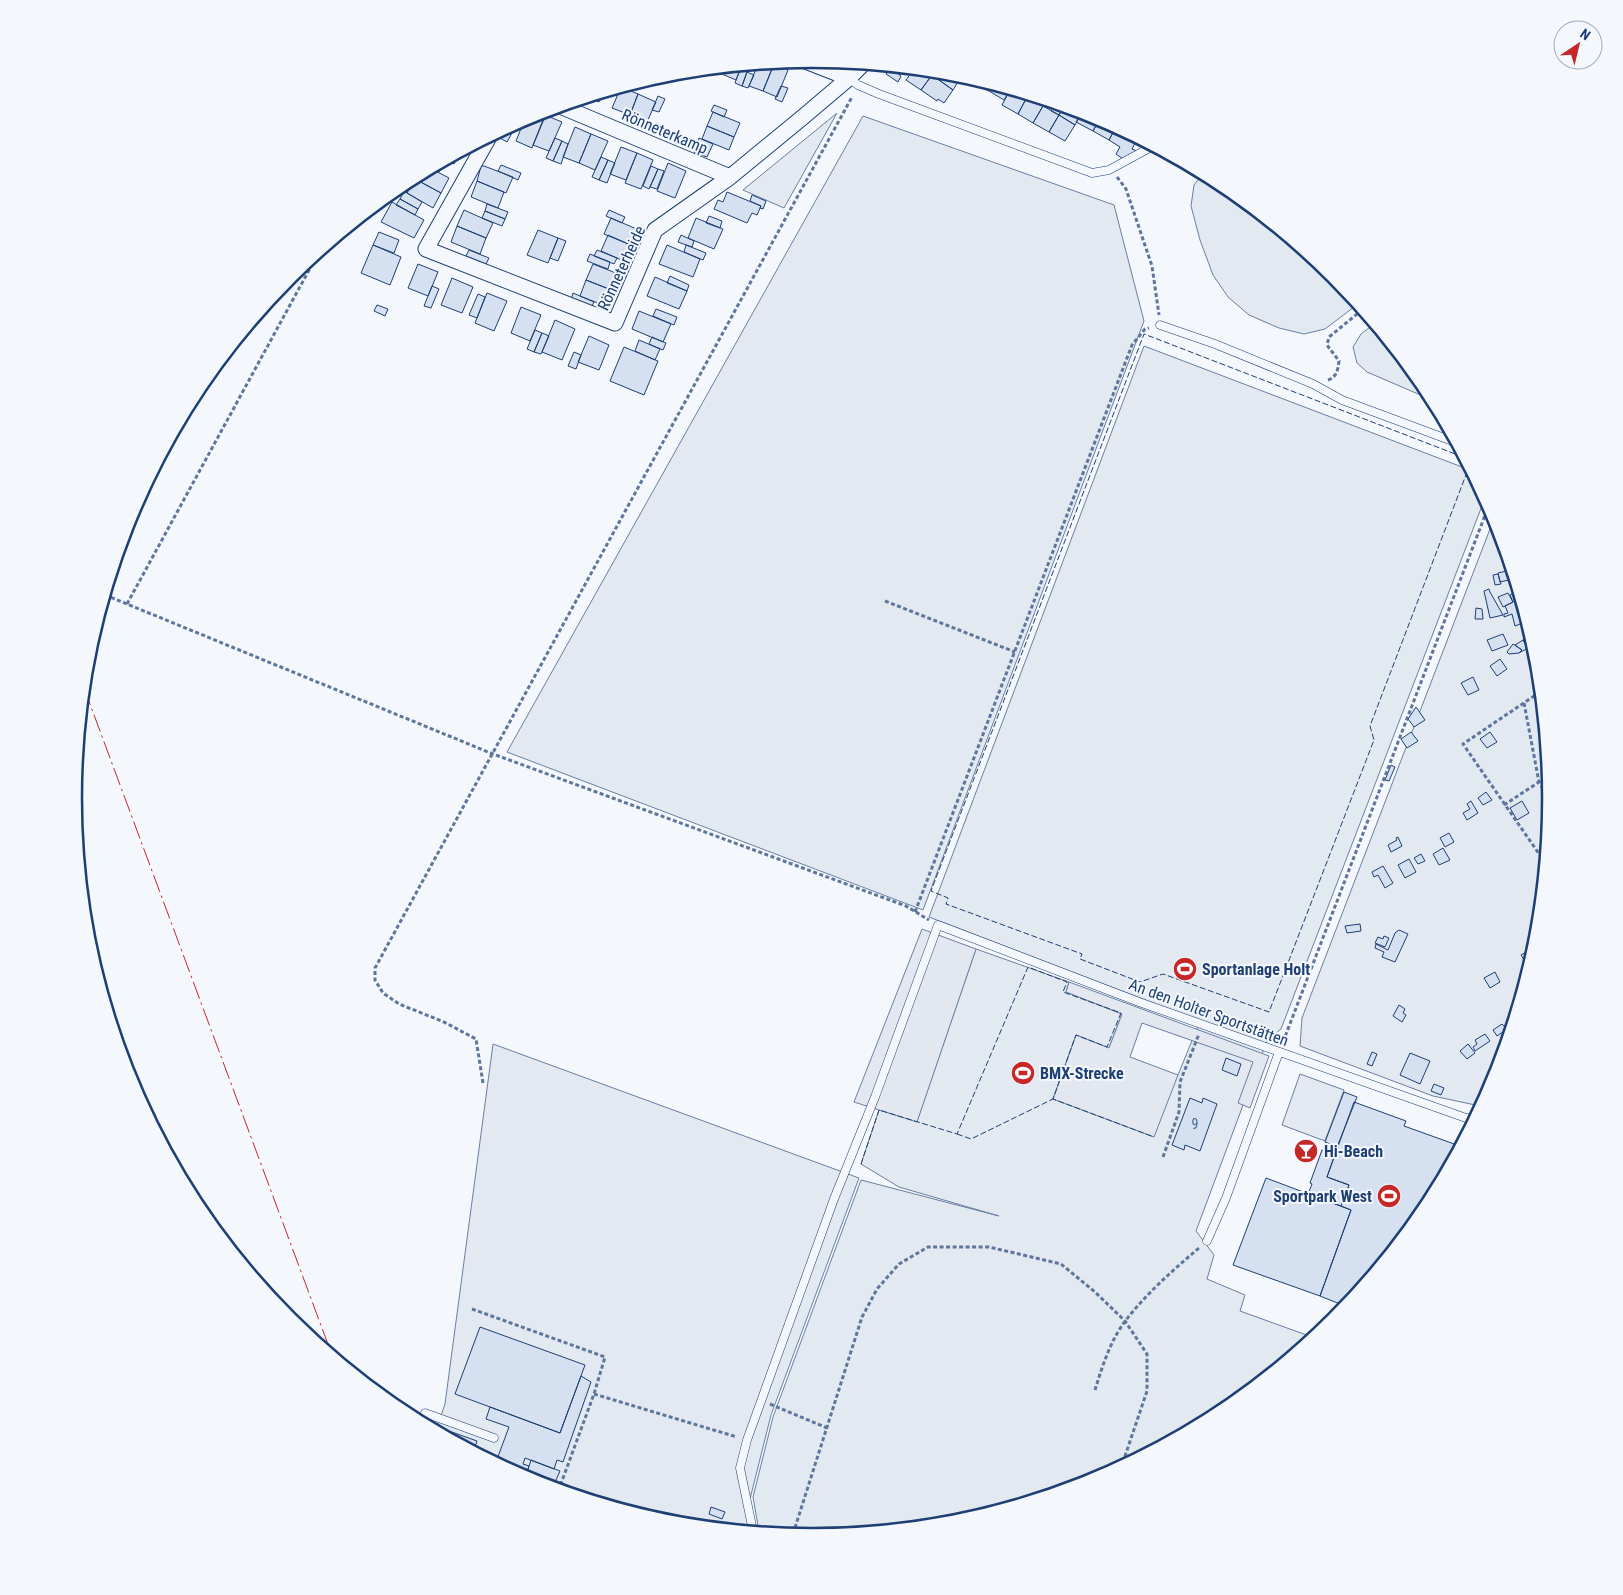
<svg xmlns="http://www.w3.org/2000/svg" width="1623" height="1595" font-family="'Roboto Condensed',sans-serif">
  <style>
    .green { fill: #e3e9f0; stroke: #687fa3 }
    .parking { fill: #e3e8f0; stroke: #687fa3 }
    .building { fill: #d5e0f0; stroke: #1d3f73 }
    .lines { fill: none; stroke-linecap: round; stroke-linejoin: round }
    .service-casing { stroke: #1d3f73; stroke-width: 9 }
    .minor-casing { stroke: #1d3f73; stroke-width: 17 }
    .path { stroke: #5e769c; stroke-width: 3; stroke-dasharray: 4 2.5; stroke-linecap: butt }
    .service { stroke: #f4f7fb; stroke-width: 8 }
    .minor { stroke: #f4f7fb; stroke-width: 15 }
    .fence { stroke: #1d3f73; stroke-width: 1; stroke-dasharray: 6 2.5; stroke-linecap: butt }
    .power { stroke: #c62828; stroke-width: 1; stroke-dasharray: 18 4 2.5 4; stroke-linecap: butt }
    .labels { text-anchor: middle; stroke-width: 4; stroke-linejoin: round; paint-order: stroke }
    .number-label { font-size: 14px; fill: #4b6792 }
    .street-label { font-size: 16px; fill: #1d3f73; stroke: #f4f7fb }
    .poi-label { font-size: 16px; font-weight: bold; fill: #1d3f73; stroke: #f4f7fb; text-anchor: start }
    .rim { fill: none; stroke: #1d3f73; stroke-width: 2.5 }
  </style>
  <rect width="100%" height="100%" fill="#f4f7fb"/>
  <path class="green" d="M 837,113 L 784,208 L 743,190 Z
    M 863,116 L 1114,205 L 1144,321 L 923,910 L 507,752 Z
    M 1203,173 L 1222,183 L 1334,275 L 1358,304 L 1325,329 L 1304,334 L 1279,328 L 1249,315 L 1228,297 L 1213,275 L 1200,240 L 1191,206 L 1194,185 Z
    M 1374,324 L 1426,387 L 1432,400 L 1367,372 L 1357,363 L 1353,347 L 1361,334 Z
    M 1144,346 L 1470,470 L 1485,498 L 1281,1029 L 1267,1041 L 1196,1231 L 1214,1255 L 1207,1279 L 1245,1295 L 1240,1311 L 1312,1337 L 1222,1412 L 1094,1480 L 955,1522 L 811,1536 L 759,1531 L 753,1497 L 773,1417 L 861,1180 L 999,1216 L 899,1187 L 861,1164 L 879,1110 L 917,1121 L 976,949 L 1069,982 L 1066,992 L 1122,1014 L 1109,1048 L 1076,1035 L 1053,1099 L 1178,1075 L 1200,1021 L 929,917 Z
    M 1495,516 L 1536,654 L 1550,798 L 1536,942 L 1494,1080 L 1480,1106 L 1433,1096 L 1300,1046 L 1302,1018 Z
    M 493,1044 L 859,1178 L 771,1415 L 750,1499 L 756,1531 L 667,1522 L 529,1480 L 436,1430 L 445,1404 Z
    M 1300,1074 L 1344,1090 L 1325,1141 L 1282,1125 Z"/>
  <path class="parking" d="M 922,929 L 976,949 L 917,1122 L 854,1102 Z
    M 1069,982 L 1269,1056 L 1250,1108 L 1238,1103 L 1253,1062 L 1142,1023 L 1130,1057 L 1178,1075 L 1154,1137 L 1053,1099 L 1076,1035 L 1109,1048 L 1122,1014 L 1066,992 Z"/>
  <path class="building" d="M 771,63 L 774,64 L 763,91 L 749,86 L 758,64 Z
    M 774,64 L 788,70 L 777,97 L 763,91 Z
    M 742,66 L 736,80 L 722,74 L 725,67 Z
    M 725,67 L 722,74 L 709,69 Z
    M 890,68 L 901,76 L 898,82 L 886,74 Z
    M 709,69 L 706,76 L 699,73 L 701,70 Z
    M 740,69 L 747,72 L 742,86 L 735,83 Z
    M 914,69 L 925,70 L 932,75 L 921,90 L 906,80 Z
    M 934,71 L 956,73 L 962,75 L 953,90 L 932,75 Z
    M 747,72 L 754,75 L 748,88 L 742,86 Z
    M 932,75 L 953,90 L 944,103 L 938,99 L 937,101 L 921,90 Z
    M 962,75 L 969,77 L 965,83 L 959,79 Z
    M 969,77 L 975,79 L 971,86 L 965,83 Z
    M 975,80 L 976,79 L 993,84 L 989,91 L 973,83 Z
    M 993,84 L 1010,90 L 1004,100 L 989,91 Z
    M 781,86 L 788,88 L 782,102 L 775,99 Z
    M 621,87 L 638,94 L 630,115 L 612,108 Z
    M 621,87 L 618,95 L 611,92 L 612,90 Z
    M 1010,90 L 1027,97 L 1018,114 L 1002,105 Z
    M 603,93 L 599,102 L 588,97 Z
    M 638,94 L 656,102 L 647,122 L 630,115 Z
    M 658,96 L 665,99 L 659,112 L 652,110 Z
    M 1027,97 L 1043,106 L 1033,123 L 1018,114 Z
    M 1038,98 L 1046,100 L 1043,106 L 1035,102 Z
    M 1056,103 L 1064,106 L 1059,115 L 1051,111 Z
    M 714,105 L 727,110 L 724,117 L 711,111 Z
    M 1043,106 L 1059,115 L 1049,132 L 1033,123 Z
    M 1063,108 L 1071,113 L 1073,109 L 1083,111 L 1075,125 L 1059,115 Z
    M 1083,111 L 1100,118 L 1093,131 L 1076,122 Z
    M 713,112 L 740,123 L 734,137 L 707,126 Z
    M 533,114 L 544,119 L 532,148 L 516,141 L 526,116 Z
    M 545,115 L 562,122 L 549,151 L 533,145 Z
    M 1059,115 L 1075,125 L 1065,141 L 1049,132 Z
    M 1100,118 L 1116,127 L 1109,140 L 1093,131 Z
    M 515,122 L 517,124 L 507,142 L 500,138 L 507,127 Z
    M 707,126 L 734,137 L 729,150 L 702,139 Z
    M 575,127 L 591,134 L 579,163 L 563,157 Z
    M 1116,127 L 1133,136 L 1130,140 L 1135,143 L 1132,149 L 1137,151 L 1123,159 L 1116,154 L 1120,147 L 1109,140 Z
    M 591,134 L 608,141 L 595,170 L 579,163 Z
    M 555,138 L 562,141 L 553,161 L 546,158 Z
    M 699,138 L 713,144 L 707,157 L 694,152 Z
    M 562,141 L 568,144 L 561,164 L 553,161 Z
    M 621,147 L 637,153 L 626,180 L 610,174 Z
    M 461,151 L 454,164 L 446,159 Z
    M 637,153 L 653,160 L 641,189 L 625,183 Z
    M 601,157 L 608,160 L 599,180 L 592,177 Z
    M 608,160 L 615,163 L 607,183 L 599,180 Z
    M 438,163 L 442,166 L 439,172 L 430,168 Z
    M 668,163 L 686,171 L 675,198 L 657,191 Z
    M 501,165 L 521,173 L 518,180 L 498,171 Z
    M 481,166 L 484,166 L 513,177 L 506,193 L 477,181 Z
    M 651,166 L 658,169 L 649,189 L 643,186 Z
    M 430,168 L 449,178 L 441,193 L 415,179 L 418,174 Z
    M 658,169 L 664,171 L 657,189 L 650,187 Z
    M 415,179 L 441,193 L 433,208 L 407,193 Z
    M 477,181 L 504,192 L 498,208 L 471,197 Z
    M 404,191 L 422,202 L 418,209 L 400,199 Z
    M 727,192 L 761,206 L 757,215 L 752,213 L 747,223 L 714,209 L 718,200 L 723,202 Z
    M 752,195 L 766,201 L 763,209 L 760,208 L 761,206 L 750,201 Z
    M 400,199 L 418,209 L 415,215 L 396,205 Z
    M 392,202 L 424,220 L 414,238 L 381,222 Z
    M 487,204 L 508,212 L 505,219 L 485,211 Z
    M 464,210 L 493,223 L 486,238 L 457,226 Z
    M 609,210 L 625,217 L 622,223 L 606,216 Z
    M 485,211 L 505,219 L 502,226 L 482,218 Z
    M 709,216 L 722,221 L 720,228 L 706,223 Z
    M 611,218 L 639,230 L 633,246 L 604,234 Z
    M 696,218 L 723,229 L 714,249 L 688,238 Z
    M 457,226 L 486,238 L 480,254 L 451,242 Z
    M 538,230 L 558,238 L 548,263 L 527,255 Z
    M 379,232 L 399,240 L 394,253 L 373,245 Z
    M 608,235 L 633,246 L 626,262 L 601,251 Z
    M 681,235 L 694,241 L 692,247 L 678,242 Z
    M 558,238 L 566,241 L 558,261 L 550,258 Z
    M 373,245 L 401,257 L 390,285 L 361,273 Z
    M 667,245 L 700,259 L 693,277 L 659,264 Z
    M 686,245 L 706,253 L 703,260 L 684,252 Z
    M 469,250 L 489,258 L 486,264 L 466,256 Z
    M 597,250 L 617,258 L 614,264 L 594,256 Z
    M 590,254 L 610,262 L 608,269 L 587,261 Z
    M 418,264 L 438,272 L 428,296 L 408,288 Z
    M 593,264 L 621,275 L 614,291 L 586,280 Z
    M 670,276 L 689,285 L 687,291 L 667,283 Z
    M 655,277 L 687,291 L 679,309 L 647,296 Z
    M 452,278 L 473,287 L 462,313 L 441,305 Z
    M 586,280 L 614,291 L 608,307 L 580,296 Z
    M 432,286 L 439,289 L 431,308 L 424,306 Z
    M 487,293 L 507,301 L 494,331 L 475,323 Z
    M 573,293 L 594,302 L 591,308 L 571,300 Z
    M 478,294 L 485,297 L 477,318 L 469,315 Z
    M 377,305 L 388,309 L 385,316 L 374,311 Z
    M 521,307 L 541,315 L 530,341 L 511,333 Z
    M 656,309 L 677,317 L 674,325 L 653,316 Z
    M 639,311 L 671,324 L 663,342 L 632,329 Z
    M 555,320 L 575,329 L 562,360 L 542,352 Z
    M 535,330 L 542,333 L 534,352 L 527,349 Z
    M 542,333 L 549,336 L 541,354 L 534,352 Z
    M 589,336 L 609,345 L 599,370 L 578,362 Z
    M 652,337 L 666,343 L 663,350 L 649,344 Z
    M 639,340 L 660,349 L 655,360 L 635,351 Z
    M 624,347 L 658,361 L 644,395 L 610,381 Z
    M 574,352 L 581,355 L 576,369 L 568,366 Z
    M 1511,570 L 1513,579 L 1500,582 L 1498,573 Z
    M 1498,574 L 1501,584 L 1495,585 L 1493,575 Z
    M 1489,589 L 1490,592 L 1503,615 L 1490,618 L 1484,591 Z
    M 1517,591 L 1521,605 L 1518,608 L 1523,623 L 1515,626 L 1512,614 L 1504,617 L 1504,614 L 1508,613 L 1505,606 L 1513,602 L 1510,595 Z
    M 1508,593 L 1513,602 L 1503,607 L 1498,597 Z
    M 1520,605 L 1521,605 L 1526,621 L 1523,623 L 1518,608 Z
    M 1476,608 L 1482,609 L 1483,619 L 1475,619 Z
    M 1503,634 L 1508,645 L 1492,651 L 1487,640 Z
    M 1528,636 L 1532,640 L 1533,645 L 1528,648 L 1523,640 Z
    M 1523,640 L 1528,648 L 1519,653 L 1522,650 L 1515,645 Z
    M 1513,644 L 1522,650 L 1519,653 L 1509,654 L 1507,652 Z
    M 1500,659 L 1507,669 L 1497,676 L 1490,666 Z
    M 1473,677 L 1479,690 L 1468,695 L 1461,683 Z
    M 1416,707 L 1425,720 L 1414,727 L 1408,719 Z
    M 1411,732 L 1418,741 L 1407,748 L 1401,739 Z
    M 1490,732 L 1497,742 L 1487,748 L 1480,739 Z
    M 1391,765 L 1395,767 L 1389,781 L 1385,780 Z
    M 1486,792 L 1492,800 L 1483,805 L 1478,798 Z
    M 1471,801 L 1478,813 L 1467,820 L 1463,813 L 1470,809 L 1467,804 Z
    M 1522,801 L 1529,813 L 1517,820 L 1510,808 Z
    M 1449,833 L 1454,842 L 1445,847 L 1440,838 Z
    M 1398,837 L 1402,846 L 1391,852 L 1388,845 L 1397,840 L 1396,838 Z
    M 1443,848 L 1450,860 L 1439,865 L 1433,854 Z
    M 1421,854 L 1425,861 L 1418,864 L 1414,858 Z
    M 1409,859 L 1416,872 L 1405,878 L 1398,865 Z
    M 1383,866 L 1393,883 L 1385,888 L 1378,875 L 1374,877 L 1372,872 Z
    M 1360,924 L 1361,931 L 1347,933 L 1345,926 Z
    M 1399,930 L 1408,934 L 1395,962 L 1382,957 L 1384,952 L 1375,948 L 1376,944 L 1388,950 L 1395,933 Z
    M 1384,936 L 1389,938 L 1385,947 L 1375,943 L 1378,937 L 1383,939 Z
    M 1532,949 L 1533,951 L 1529,964 L 1527,965 L 1521,955 Z
    M 1495,972 L 1500,982 L 1490,988 L 1484,978 Z
    M 1399,1005 L 1405,1009 L 1403,1013 L 1406,1015 L 1402,1022 L 1393,1016 Z
    M 1512,1021 L 1510,1027 L 1497,1036 L 1493,1030 L 1502,1024 L 1504,1026 Z
    M 1485,1034 L 1490,1041 L 1475,1051 L 1473,1047 L 1477,1044 L 1475,1040 Z
    M 1468,1044 L 1475,1053 L 1467,1059 L 1460,1051 Z
    M 1372,1052 L 1377,1054 L 1372,1066 L 1367,1064 Z
    M 1410,1053 L 1430,1061 L 1420,1084 L 1400,1075 Z
    M 1226,1058 L 1241,1064 L 1237,1076 L 1222,1070 Z
    M 1434,1084 L 1444,1088 L 1441,1095 L 1431,1091 Z
    M 1344,1092 L 1357,1097 L 1337,1147 L 1325,1142 Z
    M 1190,1098 L 1202,1103 L 1203,1098 L 1217,1104 L 1200,1151 L 1185,1145 L 1184,1150 L 1172,1145 Z
    M 1354,1102 L 1406,1121 L 1404,1126 L 1457,1145 L 1451,1161 L 1426,1208 L 1345,1306 L 1320,1296 L 1351,1210 L 1341,1206 L 1349,1185 L 1327,1177 Z
    M 1327,1143 L 1337,1147 L 1335,1154 L 1325,1151 Z
    M 1322,1150 L 1335,1154 L 1327,1177 L 1349,1185 L 1341,1206 L 1308,1194 L 1312,1184 L 1310,1183 Z
    M 1266,1178 L 1351,1210 L 1320,1296 L 1233,1265 Z
    M 480,1327 L 585,1365 L 560,1433 L 455,1394 Z
    M 581,1376 L 591,1382 L 563,1462 L 557,1460 L 554,1469 L 525,1458 L 523,1464 L 529,1466 L 527,1472 L 521,1470 L 520,1473 L 496,1462 L 509,1427 L 486,1419 L 490,1407 L 560,1433 Z
    M 449,1431 L 477,1441 L 474,1450 L 447,1436 Z
    M 531,1460 L 560,1471 L 553,1487 L 525,1478 Z
    M 711,1507 L 725,1512 L 722,1519 L 709,1514 Z"/>
  <g class="lines">
    <g class="service-casing">
      <path id="service" d="M 849,78 L 858,85 L 879,94 L 1092,173 L 1109,170 L 1153,146
        M 1160,325 L 1215,344 L 1313,384 L 1342,400 L 1455,442
        M 1207,1241 L 1226,1198 L 1279,1052
        M 425,1413 L 494,1438
        M 753,1531 L 740,1468 L 747,1440 L 834,1199 L 875,1097 L 938,925 L 1139,1002 L 1466,1118 L 1474,1118"/>
    </g>
    <g class="minor-casing">
      <path id="minor" d="M 803,60 L 849,78
        M 560,106 L 730,177
        M 490,135 L 426,249 L 615,323 L 655,230 L 730,177 L 803,117 L 849,78 L 863,64"/>
    </g>
    <path class="path" d="M 1117,177 L 1126,189 L 1152,266 L 1159,315
      M 1328,380 C 1337,377 1338,369 1339,361 L 1327,345 L 1329,337 L 1362,310
      M 105,595 L 493,754 L 906,906 L 929,920
      M 885,601 L 1015,652
      M 127,604 L 320,250
      M 1540,692 L 1463,744 L 1544,861
      M 1524,703 L 1539,782 L 1550,800
      M 1504,805 L 1539,782
      M 915,912 L 1132,345 L 1145,329 L 1149,328
      M 1283,1042 L 1489,505
      M 483,1083 L 476,1039 L 444,1022 L 399,1004 L 383,993 L 375,980 L 375,968 L 852,97
      M 1163,1157 L 1179,1112 L 1180,1082 L 1199,1034
      M 472,1309 L 605,1357 L 594,1394 L 559,1489
      M 1095,1390 C 1102,1367 1111,1339 1126,1320 C 1147,1293 1173,1270 1199,1248
      M 594,1394 L 737,1437
      M 770,1404 L 827,1428
      M 793,1534 L 862,1317 L 877,1289 L 899,1264 L 928,1247 L 989,1247 L 1061,1264 L 1095,1292 L 1125,1321 L 1147,1354 L 1147,1391 L 1122,1465"/>
    <use href="#service" class="service"/>
    <use href="#minor" class="minor"/>
    <path class="fence" d="M 1463,457 L 1144,334 L 931,891 L 948,898 L 946,904 L 1082,954 L 1080,959 L 1140,982 L 1163,974 L 1269,1012 L 1374,740 L 1370,726 L 1469,467
      M 957,1134 L 971,1139 L 1053,1099
      M 861,1164 L 879,1110 L 957,1134 L 1028,967 L 1067,982 L 1063,992 L 1121,1013 L 1107,1047 L 1076,1035 L 1053,1099 L 1154,1137"/>
    <path class="power" d="M 84,688 L 332,1355"/>
  </g>
  <defs>
    <g id="stadium-disc" transform="scale(1.25)"><circle r="9.5" fill="#c62828" stroke="#f4f7fb"/><path d="M0-5a6.5 5 0 1 0 0 10a6.5 5 0 1 0 0-10ZM-3.5-1.8h7v3.6h-7Z" fill="#fff"/></g>
    <g id="bar-disc" transform="scale(1.25)"><circle r="9.5" fill="#c62828" stroke="#f4f7fb"/><path d="M-6-5H6L.8 .8V4.5H3.5V6h-7V4.5H-.8V.8Z" fill="#fff"/></g>
  </defs>
  <g fill-rule="evenodd">
    <use href="#stadium-disc" x="1185" y="969"/>
    <use href="#stadium-disc" x="1023" y="1073"/>
    <use href="#bar-disc" x="1306" y="1151"/>
    <use href="#stadium-disc" x="1389" y="1196"/>
  </g>
  <g class="labels">
    <g class="number-label">
      <text x="1195" y="1129">9</text>
    </g>
    <g class="street-label">
      <text transform="translate(665 131) rotate(23)" y="6">Rönneterkamp</text>
      <text transform="translate(621 268) rotate(-65)" y="6">Rönneterheide</text>
      <text transform="translate(1209 1012) rotate(20)" y="6">An den Holter Sportstätten</text>
    </g>
    <g class="poi-label">
      <text x="1202" y="975">Sportanlage Holt</text>
      <text x="1040" y="1079">BMX-Strecke</text>
      <text x="1324" y="1157">Hi-Beach</text>
      <text x="1372" y="1202" text-anchor="end">Sportpark West</text>
    </g>
  </g>
  <path d="M0 0H1623V1595H0ZM82 798a730 730 0 1 1 1460 0a730 730 0 1 1-1460 0Z" fill="#f4f7fb" fill-rule="evenodd"/>
  <path class="rim" d="M82 798a730 730 0 1 1 1460 0a730 730 0 1 1-1460 0Z"/>
  <g transform="translate(1578 45) rotate(35)"><circle r="24" fill="#f4f7fb" stroke="#9eadc5"/>
  <path d="M0-4L9 19L0 12L-9 19Z" fill="#c62828"/>
  <text y="-8" font-size="14" font-weight="bold" text-anchor="middle" fill="#1d3f73">N</text>
  </g>
</svg>
